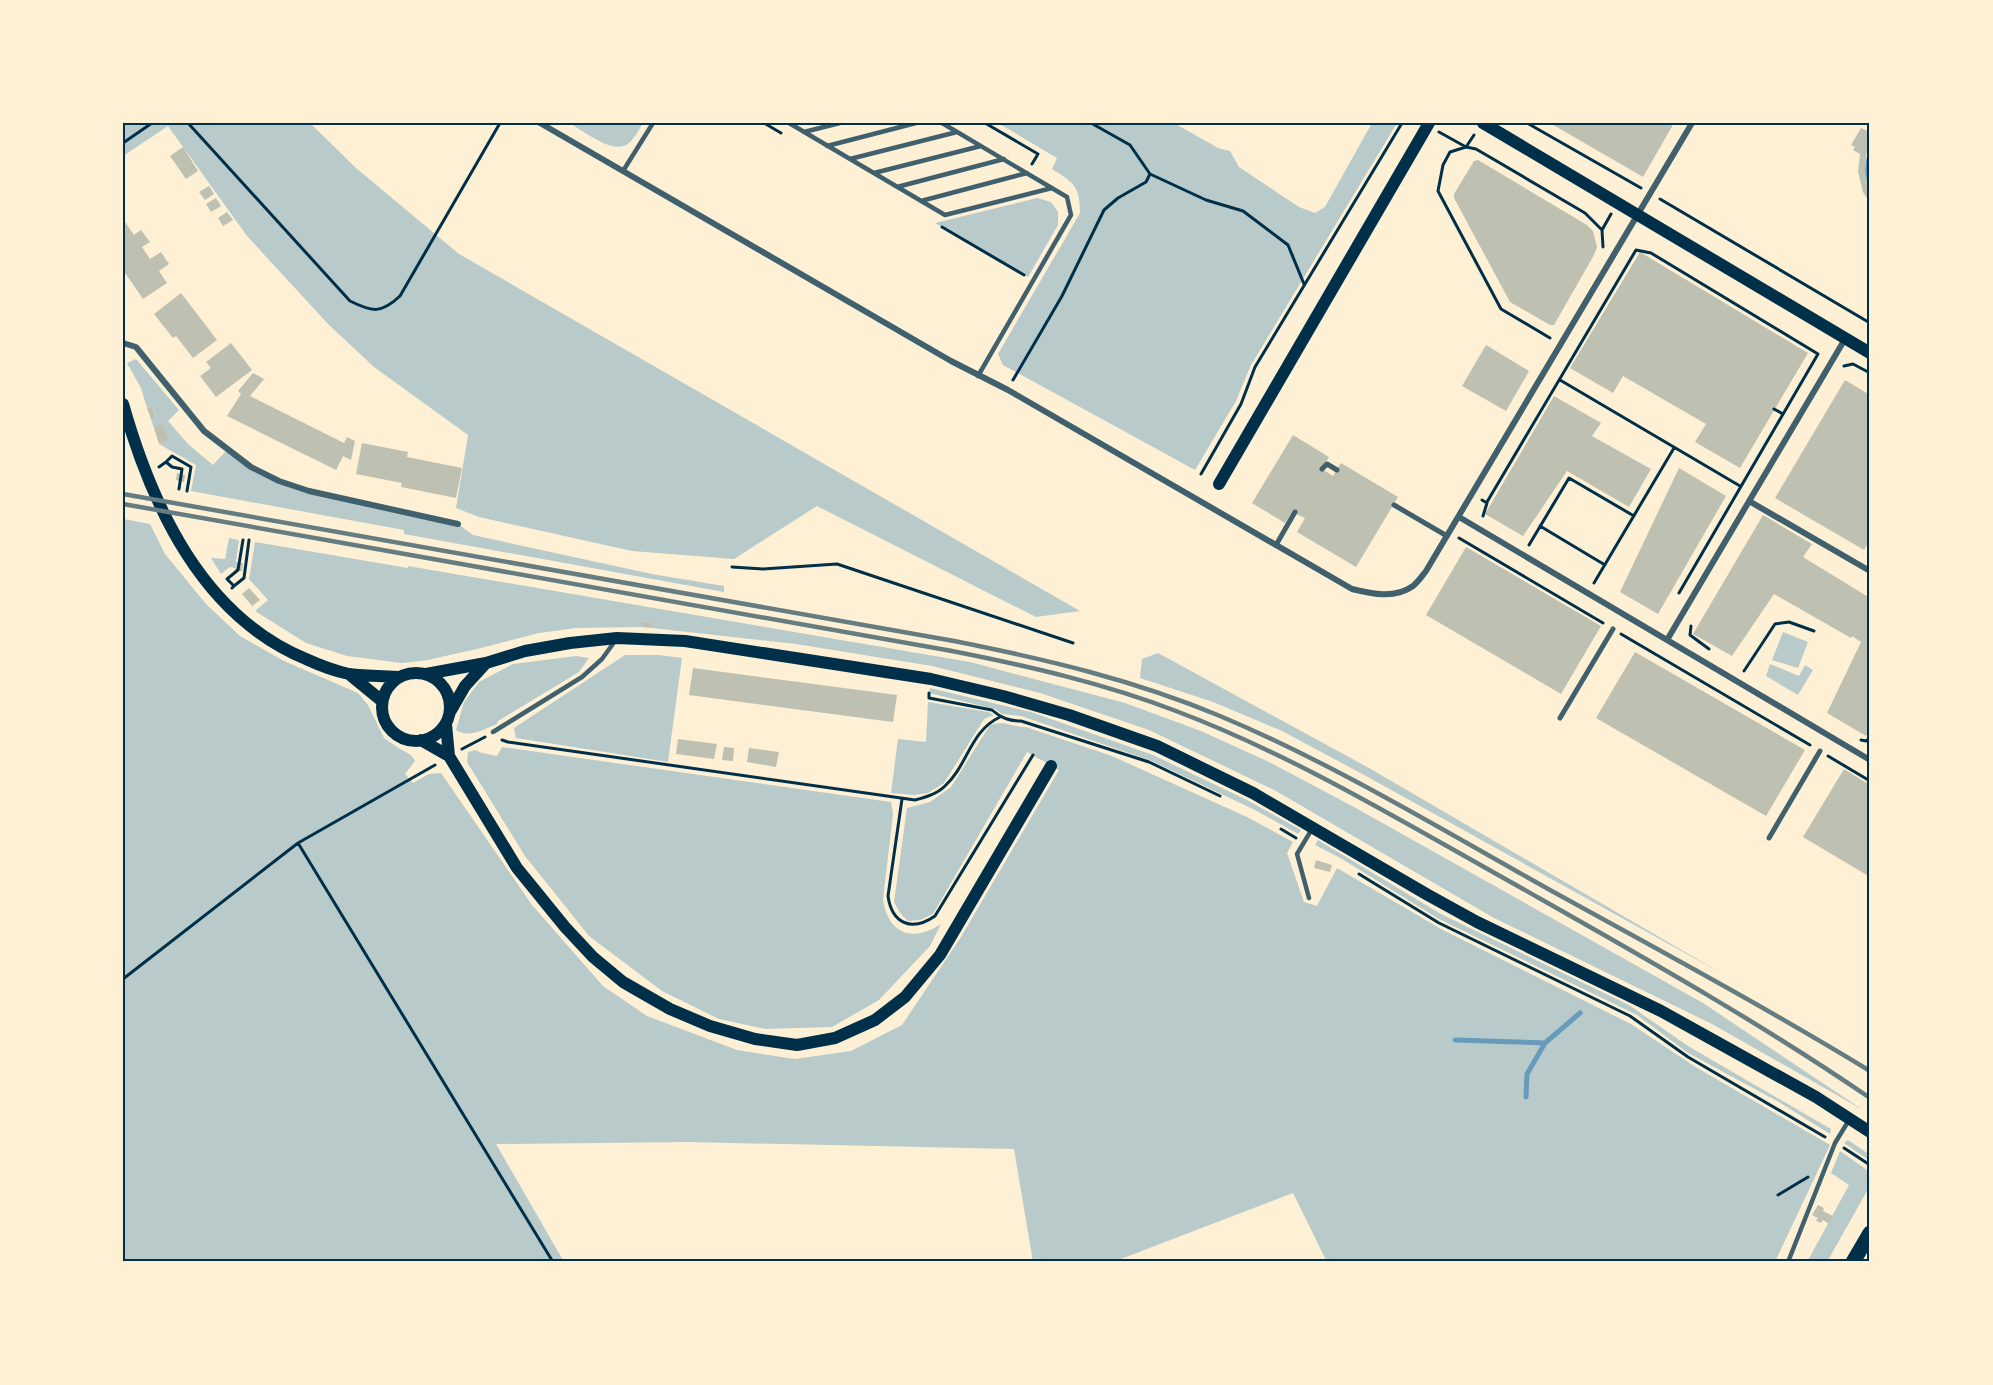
<svg xmlns="http://www.w3.org/2000/svg" width="1993" height="1385" font-family="'Noto Sans',sans-serif">
  <style>
    .green { fill: #b9caca }
    .water { fill: #669bbc }
    .lines { fill: none; stroke-linecap: round; stroke-linejoin: round }
    .stream { stroke: #669bbc; stroke-width: 5 }
    .building { fill: #bec0b2 }
    .path { stroke: #003049; stroke-width: 3 }
    .service { stroke: #3f606c; stroke-width: 4.5 }
    .pedestrian { stroke: #3f606c; stroke-width: 5 }
    .minor { stroke: #3f606c; stroke-width: 6 }
    .secondary { stroke: #003049; stroke-width: 12 }
    .trunk { stroke: #003049; stroke-width: 15 }
    .rail { stroke: #657d81; stroke-width: 4.5 }
    .neatline { fill: none; stroke: #003049; stroke-width: 2 }
  </style>
  <rect width="100%" height="100%" fill="#fdf0d5"/>
  <path class="green" d="M 128,123 L 310,123 L 356,168 L 459,254 L 1080,611 L 1036,617 L 817,506 L 734,559 L 632,551 L 479,517 L 456,508 L 468,435 L 374,367 L 328,324 L 247,236 L 168,126 L 123,156 L 123,126 Z
    M 569,123 L 643,123 C 639,129 635,138 629,143 C 614,156 584,131 569,123 Z
    M 998,123 L 1174,123 L 1218,148 L 1230,151 L 1239,167 L 1299,207 L 1315,213 L 1325,207 L 1372,123 L 1397,123 L 1251,365 L 1236,401 L 1195,470 L 1003,365 L 998,354 L 1080,213 C 1080,186 1074,183 1052,169 L 1057,158 Z
    M 1037,198 L 1051,202 L 1058,212 L 1058,225 L 1028,277 L 935,223 Z
    M 136,359 L 179,410 L 168,421 L 188,444 L 213,465 L 227,450 L 279,481 L 458,524 L 473,535 L 652,574 L 724,586 L 724,592 L 404,534 L 404,530 L 191,491 L 196,465 L 159,444 L 169,440 L 163,425 L 154,428 L 151,419 L 156,417 L 152,407 L 147,408 L 141,388 L 127,363 Z
    M 123,519 L 150,524 L 165,554 L 206,604 L 240,636 L 284,661 L 358,693 L 368,705 L 384,738 L 400,749 L 411,755 L 415,761 L 405,774 L 413,783 L 429,774 L 441,773 L 532,905 L 603,986 L 647,1016 L 737,1050 L 795,1059 L 851,1051 L 902,1025 L 961,937 L 1059,770 L 1027,752 L 933,914 L 920,920 L 908,921 L 900,913 L 894,902 L 907,808 L 930,802 L 951,787 L 990,725 C 1006,720 1010,727 1026,727 L 1112,756 L 1247,817 L 1293,842 L 1287,853 L 1304,902 L 1317,906 L 1337,868 L 1441,929 L 1631,1024 L 1694,1066 L 1830,1145 L 1775,1262 L 1327,1262 L 1293,1193 L 1113,1262 L 1033,1262 L 1014,1149 L 688,1142 L 496,1144 L 564,1262 L 123,1262 Z
    M 229,538 L 239,540 L 235,568 L 230,567 L 221,574 L 211,558 L 225,559 Z
    M 255,542 L 408,568 L 408,566 L 970,662 L 1125,703 L 1201,731 L 1267,761 L 1354,807 L 1703,1003 L 1863,1110 L 1712,1024 L 1494,918 L 1276,791 L 1149,730 L 1040,693 L 932,666 L 796,644 L 652,628 L 652,623 L 643,621 L 642,627 L 576,628 L 539,633 L 481,648 L 428,660 L 402,663 L 347,656 L 306,643 L 255,611 L 268,600 L 249,579 Z
    M 1783,632 L 1808,642 L 1798,668 L 1772,660 Z
    M 1158,653 L 1369,768 L 1721,973 L 1366,776 L 1282,731 L 1213,702 L 1140,678 L 1142,659 Z
    M 625,655 L 659,655 L 682,658 L 668,762 L 516,738 L 514,728 Z
    M 576,656 L 589,658 L 579,672 L 498,721 L 497,724 C 484,729 469,739 456,730 L 464,702 L 479,682 L 513,664 Z
    M 1770,664 L 1799,676 L 1805,665 L 1813,670 L 1798,695 L 1766,676 Z
    M 930,688 L 1031,712 L 1153,755 L 1247,800 L 1301,830 L 1298,834 L 1255,810 L 1152,761 L 1021,716 L 1002,714 L 995,709 L 929,693 Z
    M 928,702 L 988,712 L 994,715 L 984,719 L 944,783 L 928,793 L 914,795 L 891,793 L 898,739 L 926,742 Z
    M 502,747 L 891,802 L 893,814 L 883,899 C 888,934 912,943 941,924 L 930,946 L 879,1000 L 832,1027 L 765,1029 L 719,1019 L 662,991 L 589,936 L 525,856 L 467,762 L 468,752 L 475,750 L 482,753 L 497,756 Z
    M 1318,840 L 1441,914 L 1629,1005 L 1688,1046 L 1831,1129 L 1830,1134 L 1777,1101 L 1688,1053 L 1637,1015 L 1437,918 L 1342,859 L 1315,845 Z
    M 1848,1140 L 1870,1155 L 1870,1161 L 1844,1143 Z
    M 1840,1151 L 1870,1172 L 1870,1192 L 1867,1191 L 1827,1262 L 1807,1262 L 1849,1185 L 1831,1173 Z"/>
  <path class="water" d="M 1870,147 L 1870,192 C 1863,177 1864,161 1870,147 Z"/>
  <g class="lines">
    <path class="stream" d="M 1455,1040 L 1545,1043
      M 1526,1097 L 1527,1074 L 1545,1043 L 1580,1013"/>
  </g>
  <path class="building" d="M 1550,123 L 1674,123 L 1643,177 Z
    M 1861,128 L 1870,132 L 1870,147 L 1866,155 L 1865,172 L 1870,192 L 1870,203 L 1863,192 L 1858,172 L 1860,154 L 1853,150 L 1855,147 L 1851,145 Z
    M 183,147 L 198,171 L 186,179 L 170,156 Z
    M 1478,160 L 1587,225 L 1593,231 L 1597,247 L 1594,255 L 1554,325 L 1550,325 L 1510,302 L 1454,198 L 1454,194 L 1474,161 Z
    M 209,186 L 214,194 L 205,200 L 199,192 Z
    M 216,198 L 221,206 L 211,212 L 206,204 Z
    M 227,212 L 233,220 L 223,226 L 218,218 Z
    M 123,219 L 134,235 L 141,230 L 150,242 L 142,247 L 150,259 L 161,252 L 169,264 L 159,271 L 167,283 L 143,299 L 123,270 Z
    M 1640,252 L 1808,353 L 1740,468 L 1695,442 L 1706,424 L 1623,376 L 1613,393 L 1570,368 Z
    M 181,293 L 217,340 L 193,358 L 176,336 L 173,338 L 154,314 Z
    M 231,343 L 252,370 L 216,397 L 200,376 L 211,368 L 206,362 Z
    M 1486,345 L 1529,371 L 1506,411 L 1462,386 Z
    M 253,373 L 264,379 L 250,396 L 344,443 L 347,437 L 355,441 L 351,460 L 343,456 L 336,470 L 227,416 L 241,394 L 238,391 Z
    M 1845,380 L 1870,395 L 1870,540 L 1864,550 L 1775,498 Z
    M 1554,396 L 1601,423 L 1592,436 L 1651,469 L 1629,507 L 1567,471 L 1523,536 L 1485,514 Z
    M 152,407 L 156,418 L 151,419 L 147,408 Z
    M 163,424 L 169,440 L 159,444 L 154,428 Z
    M 1293,435 L 1329,457 L 1322,469 L 1333,476 L 1341,463 L 1398,497 L 1356,567 L 1297,532 L 1305,518 L 1292,512 L 1285,523 L 1252,503 Z
    M 362,443 L 408,452 L 407,457 L 462,468 L 456,498 L 401,487 L 402,483 L 356,474 Z
    M 1679,468 L 1726,496 L 1658,614 L 1620,592 Z
    M 177,473 L 185,475 L 184,482 L 176,480 Z
    M 1763,515 L 1812,544 L 1803,557 L 1870,598 L 1870,729 L 1866,736 L 1827,713 L 1861,642 L 1852,636 L 1851,638 L 1774,594 L 1732,656 L 1693,634 Z
    M 1466,547 L 1601,626 L 1561,694 L 1426,615 Z
    M 236,562 L 243,563 L 242,571 L 235,570 Z
    M 249,588 L 260,600 L 252,606 L 242,594 Z
    M 642,621 L 653,623 L 652,628 L 642,627 Z
    M 1635,652 L 1805,750 L 1766,816 L 1596,718 Z
    M 693,668 L 897,695 L 893,722 L 689,695 Z
    M 678,739 L 717,744 L 714,759 L 676,754 Z
    M 724,747 L 734,748 L 733,761 L 722,760 Z
    M 749,748 L 779,752 L 776,767 L 747,762 Z
    M 1844,769 L 1870,785 L 1870,877 L 1803,837 Z
    M 1316,860 L 1332,865 L 1330,872 L 1314,868 Z
    M 1818,1205 L 1824,1208 L 1823,1211 L 1833,1216 L 1829,1224 L 1823,1220 L 1821,1223 L 1816,1221 L 1818,1218 L 1812,1215 Z"/>
  <g class="lines">
    <path class="path" d="M 188,123 L 350,301 C 372,312 381,314 400,296 L 500,123
      M 764,123 L 781,133
      M 985,123 L 1038,154 L 1032,164
      M 1527,123 L 1641,188
      M 1439,132 L 1466,147 L 1474,135
      M 123,143 L 152,123
      M 1150,174 L 1206,200 L 1243,211 L 1288,245 L 1304,284
      M 1660,199 L 1870,323
      M 942,227 L 1024,275
      M 1603,247 L 1602,230 L 1611,214
      M 1550,338 L 1501,309 L 1438,191 L 1443,165 L 1450,152 L 1466,147 L 1476,149 L 1585,213 L 1602,230
      M 1844,366 L 1853,364 L 1870,373
      M 1013,380 L 1062,296 L 1104,210 L 1118,198 L 1146,182 L 1150,174 L 1130,145 L 1091,123
      M 1560,380 L 1740,486
      M 1774,409 L 1783,414
      M 166,462 L 172,456 L 191,467 L 187,491
      M 159,467 L 166,462 L 172,467 L 182,469 L 179,489
      M 1201,474 L 1241,404 L 1255,367 L 1402,123
      M 1482,500 L 1487,503 L 1483,516
      M 1487,502 L 1636,250 L 1651,253 L 1818,354
      M 1540,526 L 1605,565
      M 1459,538 L 1603,623
      M 1529,545 L 1569,478 L 1634,516
      M 732,567 L 763,569 L 837,564 L 1073,643
      M 1594,583 L 1674,448
      M 234,586 L 244,578 L 249,540
      M 232,588 L 234,586 L 227,579 L 238,570 L 243,540
      M 1679,593 L 1818,354
      M 1691,626 L 1690,635 L 1709,649
      M 1621,634 L 1810,745
      M 1744,671 L 1775,624 L 1789,622 L 1814,631
      M 929,693 L 929,698 L 992,710 C 1001,718 1009,721 1021,721 L 1149,762 L 1220,796
      M 502,740 L 508,742 L 915,800 C 926,797 937,794 945,786 C 968,765 970,731 1000,717
      M 1861,740 L 1866,741 L 1870,738
      M 462,749 L 485,737
      M 1828,756 L 1870,781
      M 902,799 L 888,896 C 892,924 912,932 935,916 L 1033,755
      M 1281,829 L 1296,838
      M 298,843 L 553,1262
      M 1359,874 L 1439,923 L 1630,1016 L 1688,1057 L 1825,1137
      M 123,979 L 298,843 L 435,765
      M 1844,1148 L 1870,1165
      M 1778,1195 L 1808,1177"/>
    <path class="service" d="M 789,123 L 945,215 L 1052,188
      M 942,123 L 1067,197 L 1071,215 L 978,376
      M 804,132 L 840,123
      M 827,146 L 916,123
      M 850,159 L 957,132
      M 623,171 L 653,123
      M 874,173 L 981,146
      M 897,187 L 1004,159
      M 921,201 L 1027,173
      M 493,732 L 582,677 L 602,659 L 615,641
      M 1309,898 L 1297,854 L 1312,829
      M 1788,1262 L 1835,1143 L 1849,1120"/>
    <path class="pedestrian" d="M 1322,469 L 1327,464 L 1337,470
      M 1394,505 L 1447,536
      M 1276,545 L 1295,512
      M 1560,718 L 1613,629
      M 1769,838 L 1820,751"/>
    <path class="minor" d="M 540,123 L 951,361 L 1008,390 L 1352,589 C 1372,594 1395,599 1413,586 C 1418,582 1422,576 1426,571 L 1692,123
      M 123,343 L 136,347 L 204,431 L 251,467 L 279,481 L 309,491 L 458,524
      M 1749,501 L 1870,571
      M 1459,517 L 1870,760
      M 1667,640 L 1845,339"/>
    <path class="secondary" d="M 1483,123 L 1870,353
      M 123,404 C 152,506 202,616 306,659 C 319,665 335,671 349,674 C 366,676 383,676 400,677
      M 1219,484 L 1429,123
      M382 707a34 34 0 1 1 68 0a34 34 0 1 1-68 0Z
      M 349,674 L 382,701
      M 426,674 L 486,663 L 525,651 L 570,643 L 617,638 L 685,641 L 931,679 L 1003,696 L 1069,715 L 1157,746 L 1253,793 L 1428,895 L 1477,922 L 1661,1011 L 1816,1097 L 1870,1132
      M 450,712 L 465,686 L 486,663
      M 446,724 L 449,756 L 517,868 L 565,927 L 593,957 L 623,982 L 670,1009 L 710,1026 L 755,1039 L 797,1045 L 835,1038 L 875,1020 L 905,997 L 940,955 L 1051,766
      M 421,740 L 449,756"/>
    <path class="trunk" d="M 1853,1262 L 1870,1233"/>
    <path class="rail" d="M 123,494 L 954,641 C 1045,659 1134,680 1220,716 C 1334,764 1441,829 1550,890 C 1657,949 1765,1007 1870,1071
      M 123,504 L 952,651 C 1028,666 1103,683 1176,711 C 1295,756 1405,823 1516,885 C 1636,953 1756,1020 1870,1098"/>
  </g>
  <rect width="1993" height="1385" fill="none" stroke="#fdf0d5" stroke-width="249"/>
  <rect x="124" y="124" width="1744" height="1136" class="neatline"/>
</svg>
